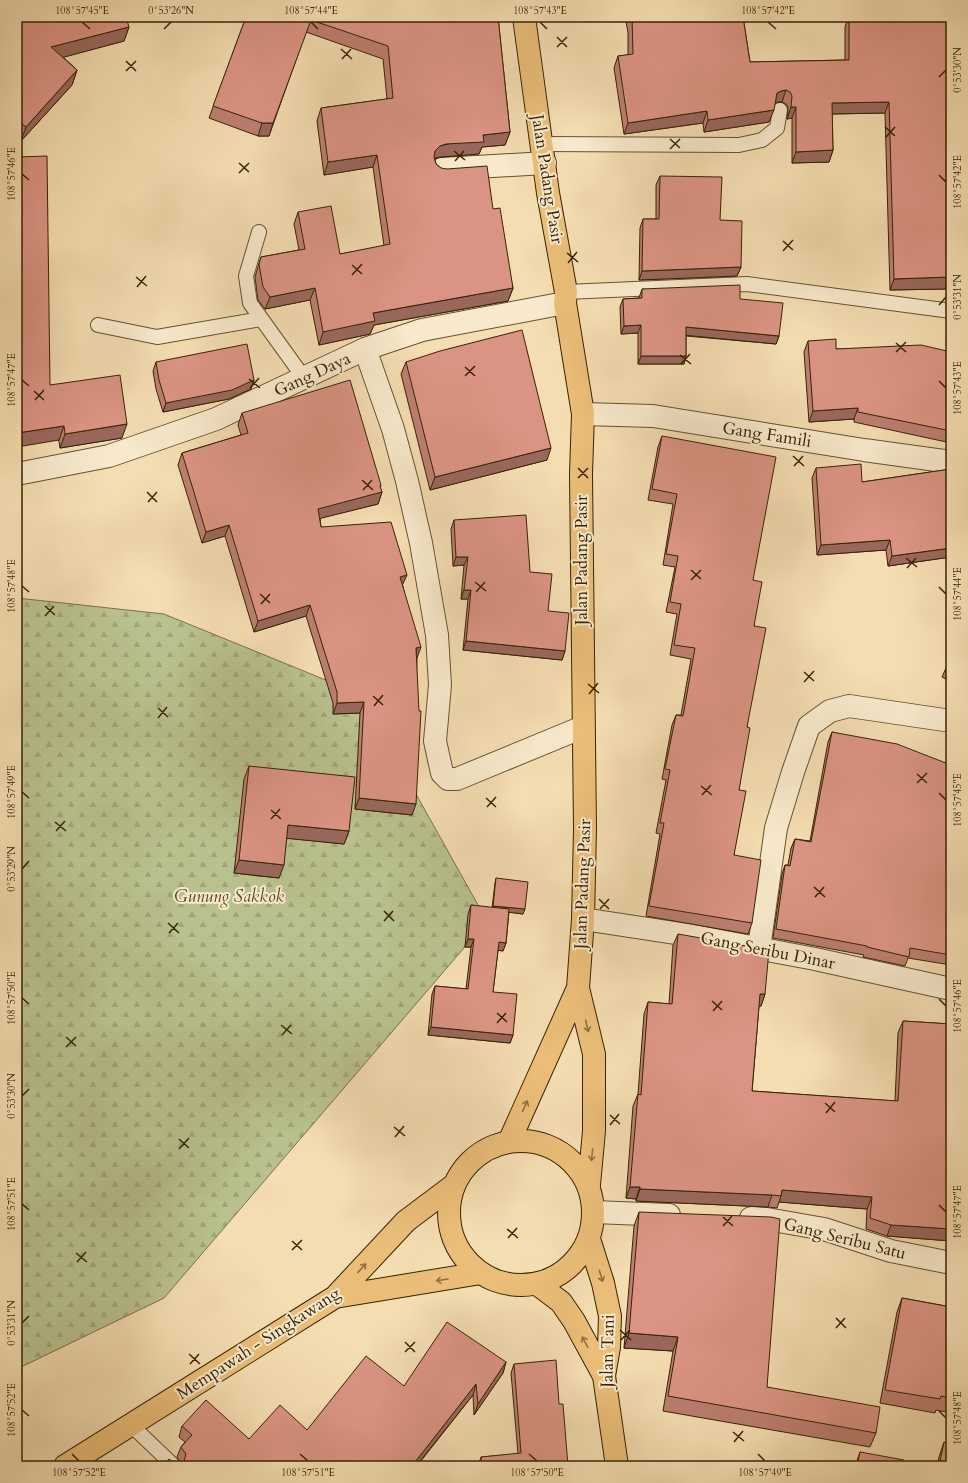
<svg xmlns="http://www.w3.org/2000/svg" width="968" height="1483" font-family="Cardo,serif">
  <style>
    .forest { fill: url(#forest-firs); stroke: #787249 }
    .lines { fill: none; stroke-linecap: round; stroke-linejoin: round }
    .lane-casing { stroke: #66522f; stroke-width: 16 }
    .street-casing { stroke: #66522f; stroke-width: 24 }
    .primary-casing { stroke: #372304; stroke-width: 24 }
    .highway-casing { stroke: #372304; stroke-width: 24 }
    .lane { stroke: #f8e9cc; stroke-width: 14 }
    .street { stroke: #f8e9cc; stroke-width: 22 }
    .primary { stroke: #eabe78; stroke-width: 22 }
    .highway { stroke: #eabe78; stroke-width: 22 }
    .wall { fill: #bc7f71; stroke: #372304 }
    .shaded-wall { fill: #99685c; stroke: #372304 }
    .building { fill: #db9483; stroke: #372304 }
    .oneway { stroke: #90703e }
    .ticks { fill: none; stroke: #372304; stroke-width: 1.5 }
    .labels { text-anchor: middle; stroke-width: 4; stroke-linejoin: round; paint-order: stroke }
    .street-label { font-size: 17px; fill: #372304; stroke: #f8e9cc }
    .park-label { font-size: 17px; font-style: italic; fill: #584b26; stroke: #f8e9cc }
    .neatline { fill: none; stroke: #372304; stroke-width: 1.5 }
    .ticks-label { font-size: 10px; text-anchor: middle; fill: #372304 }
  </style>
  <defs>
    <pattern id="forest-firs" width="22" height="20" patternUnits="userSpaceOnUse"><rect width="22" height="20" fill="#b9c28e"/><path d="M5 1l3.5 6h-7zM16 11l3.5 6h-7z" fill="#a0a679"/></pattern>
  </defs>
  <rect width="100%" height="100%" fill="#f4ddb1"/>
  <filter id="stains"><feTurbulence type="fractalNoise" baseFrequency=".005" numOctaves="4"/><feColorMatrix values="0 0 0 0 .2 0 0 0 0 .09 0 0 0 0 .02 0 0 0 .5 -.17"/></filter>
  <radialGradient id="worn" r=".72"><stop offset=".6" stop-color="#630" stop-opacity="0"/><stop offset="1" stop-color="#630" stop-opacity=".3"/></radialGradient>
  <path class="forest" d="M 17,598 L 164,614 L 360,694 L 487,921 L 164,1298 L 17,1369 Z"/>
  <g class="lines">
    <g class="lane-casing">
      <path id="lane" d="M 542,144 L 739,145 L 762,140 L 777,128 L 780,110
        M 259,232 L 246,276 L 250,303 L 304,378
        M 566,292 L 747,284 L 951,311
        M 98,325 L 157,337 L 261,319
        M 130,1424 L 174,1466"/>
    </g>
    <g class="street-casing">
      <path id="street" d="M 442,169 L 545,163
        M 365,349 L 393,429 L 407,481 L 421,543 L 437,635 L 440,685 L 435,741 L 442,773 L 448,779 L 457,779 L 583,727
        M 583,414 L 653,416 L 864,450 L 951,462
        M 17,474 L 109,456 L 216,419 L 365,349 L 422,330 L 565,303
        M 583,919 L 688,935 L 815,959 L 951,989
        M 759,948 L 776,828 L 793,772 L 809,726 L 830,711 L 849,706 L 951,721
        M 594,1212 L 669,1215
        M 751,1218 L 767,1219 L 824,1229 L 891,1251 L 951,1263"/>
    </g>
    <g class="primary-casing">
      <path id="primary" d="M 335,1297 L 481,1273
        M 65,1466 L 335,1297 L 406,1221 L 454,1185"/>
    </g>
    <g class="highway-casing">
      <path id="highway" d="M 524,17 L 548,193 L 566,292 L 565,303 L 583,414 L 581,474 L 585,829 L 583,919 L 578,988 L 594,1054 L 594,1131 L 589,1185
        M449 1213a72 72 0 1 1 144 0a72 72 0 1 1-144 0Z
        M 509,1142 L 578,988
        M 589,1239 L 603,1283 L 610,1316 L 609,1347 L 604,1376 L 617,1466
        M 537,1284 L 561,1302 L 574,1321 L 604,1376"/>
    </g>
    <use href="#lane" class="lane"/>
    <use href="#street" class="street"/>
    <use href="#primary" class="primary"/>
    <use href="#highway" class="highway"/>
  </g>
  <path class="wall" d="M 17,17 L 129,27 L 124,41 L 63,57 L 77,70 L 72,85 L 21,141 L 17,138 Z
    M 246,17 L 498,17 L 510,132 L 505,145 L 482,147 L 479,154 L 441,157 L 435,159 L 436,164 L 493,209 L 513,288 L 508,301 L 374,325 L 370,334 L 319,345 L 310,300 L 265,309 L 258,300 L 255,277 L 257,270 L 261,257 L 299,250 L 294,224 L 298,212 L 340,254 L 384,246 L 373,167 L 324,175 L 317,121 L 321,108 L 387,99 L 383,59 L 306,32 L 269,136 L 258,136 L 209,118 Z
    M 625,17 L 743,17 L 750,62 L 845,60 L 845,27 L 848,17 L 951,17 L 949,262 L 945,289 L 890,290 L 885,113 L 832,114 L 833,150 L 829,162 L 792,163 L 792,118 L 787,119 L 788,107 L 786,104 L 782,102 L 777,102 L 775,103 L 769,122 L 704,132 L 703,123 L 624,134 L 614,68 L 618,56 L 628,55 L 628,32 Z
    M 660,176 L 720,220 L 741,267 L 737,276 L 639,280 L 640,228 L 643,219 L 656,219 L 656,185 Z
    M 642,289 L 740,299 L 779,336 L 776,344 L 686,336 L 686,356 L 684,364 L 638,364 L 638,333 L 621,334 L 620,307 L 623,299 L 639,298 Z
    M 808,341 L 836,349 L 951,352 L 951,443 L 854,422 L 854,419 L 809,422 L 804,352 Z
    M 156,362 L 254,380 L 251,389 L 229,399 L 163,412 L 156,389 L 153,371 Z
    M 406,362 L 547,460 L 430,490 L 401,374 Z
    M 50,385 L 122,438 L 60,448 Z
    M 242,413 L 380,488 L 382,492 L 378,504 L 320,518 L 321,527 L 403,586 L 417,658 L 412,815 L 355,809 L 360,713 L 333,714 L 333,703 L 306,616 L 254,632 L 225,536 L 202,543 L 178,465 L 182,453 L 241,435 L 238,425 Z
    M 662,436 L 753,580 L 754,626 L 747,727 L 739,790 L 734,855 L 752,923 L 748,934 L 646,916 L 660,834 L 656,833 L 666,780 L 662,779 L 672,725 L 676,715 L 681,715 L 691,659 L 670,655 L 677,614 L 666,612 L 675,567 L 663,565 L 673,504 L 648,500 L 658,447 Z
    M 816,468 L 862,482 L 951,469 L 951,557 L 888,566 L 886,550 L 817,555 L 812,478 Z
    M 454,520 L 530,572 L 565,651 L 562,660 L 463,650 L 468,599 L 461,599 L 464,565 L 453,566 L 451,529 Z
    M 951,658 L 951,682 L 942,677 L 946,668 Z
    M 832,732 L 951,765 L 951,965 L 908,958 L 905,966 L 863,957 L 864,955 L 773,938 L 782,874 L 785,865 L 788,865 L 791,848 L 795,839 L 810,841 L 828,742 Z
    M 249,766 L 349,831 L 344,844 L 287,838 L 279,878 L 234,873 L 244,779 Z
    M 496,878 L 523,914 L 509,912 L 506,943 L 503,951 L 498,950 L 493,992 L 513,1035 L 510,1043 L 428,1035 L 432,994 L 435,986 L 466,989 L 471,947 L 465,947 L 468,914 L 471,905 L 492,908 L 495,883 Z
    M 678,934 L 765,994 L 761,1006 L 759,1006 L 752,1091 L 895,1101 L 898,1033 L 903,1021 L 951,1024 L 951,1241 L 887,1236 L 866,1229 L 867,1209 L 779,1202 L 777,1208 L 768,1207 L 636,1201 L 636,1199 L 626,1198 L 633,1106 L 638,1094 L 644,1014 L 648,1002 L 669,1004 L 673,945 Z
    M 639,1212 L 767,1387 L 876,1433 L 870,1447 L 663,1411 L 673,1351 L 624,1348 L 634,1226 Z
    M 902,1298 L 951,1307 L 951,1413 L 936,1410 L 935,1413 L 880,1403 L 897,1312 Z
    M 506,1362 L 503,1373 L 474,1415 L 473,1395 L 417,1466 L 163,1466 L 181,1463 L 177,1457 L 181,1447 L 185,1442 L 179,1437 L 182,1426 L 249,1439 L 307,1430 L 404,1386 Z
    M 514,1364 L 559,1404 L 568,1466 L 478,1466 L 481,1457 L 518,1454 L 511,1373 Z
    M 944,1442 L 951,1466 L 937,1466 L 939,1457 Z
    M 860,1452 L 903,1466 L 855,1466 Z"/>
  <path class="shaded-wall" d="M 129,27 L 124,41 L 46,62 L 51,47 Z
    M 77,70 L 72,85 L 21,141 L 26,127 Z
    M 786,90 L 782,102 L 777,102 L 773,105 L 777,93 L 781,91 Z
    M 889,102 L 885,113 L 828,114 L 832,103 Z
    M 791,107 L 796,107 L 792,118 L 787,119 Z
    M 774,110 L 769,122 L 704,132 L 708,120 Z
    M 707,111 L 703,123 L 624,134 L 628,123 Z
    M 262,123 L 273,123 L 269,136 L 258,136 Z
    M 510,132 L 505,145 L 482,147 L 479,154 L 441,157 L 435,158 L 431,164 L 435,151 L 440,146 L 483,135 Z
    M 833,150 L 829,162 L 792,163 L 796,152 Z
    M 377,155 L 373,167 L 324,175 L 328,162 Z
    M 949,250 L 951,250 L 951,262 L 944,261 Z
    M 741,267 L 737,276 L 639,280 L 642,271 Z
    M 949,277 L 945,289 L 890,290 L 894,279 Z
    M 315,288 L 310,300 L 265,309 L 270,297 Z
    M 513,288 L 508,301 L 374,325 L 370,334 L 319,345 L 323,332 L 373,313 Z
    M 641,325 L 638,333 L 621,334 L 624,326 Z
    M 686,327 L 779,336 L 776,344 L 683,335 Z
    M 641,356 L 686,356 L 684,364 L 638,364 Z
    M 254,380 L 251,389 L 229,399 L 163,412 L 166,403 Z
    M 858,408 L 854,419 L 809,422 L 813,411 Z
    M 127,424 L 122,438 L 60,448 L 65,434 Z
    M 64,426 L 59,440 L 17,447 L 17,433 Z
    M 551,448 L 547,460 L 430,490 L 435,477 Z
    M 381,485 L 378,493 L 382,492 L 378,504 L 314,520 L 318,509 Z
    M 229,525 L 225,536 L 202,543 L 206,532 Z
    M 890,540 L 886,550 L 817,555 L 821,545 Z
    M 951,548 L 951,557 L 888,566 L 892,556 Z
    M 456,557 L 468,557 L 464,565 L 453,566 Z
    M 407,575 L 402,586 L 400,577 Z
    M 464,590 L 471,590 L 468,599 L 461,599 Z
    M 310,605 L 306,616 L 254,632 L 258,621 Z
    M 466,641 L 565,651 L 562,660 L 463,650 Z
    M 421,647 L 417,658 L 416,648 Z
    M 364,702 L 360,713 L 333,714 L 337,703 Z
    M 359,798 L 416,804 L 412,815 L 355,809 Z
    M 288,825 L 349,831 L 344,844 L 283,838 Z
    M 239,860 L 284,865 L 279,878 L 234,873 Z
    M 493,906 L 525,909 L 523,914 L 491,910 Z
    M 468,939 L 474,939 L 471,947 L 465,947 Z
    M 499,942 L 506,943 L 503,951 L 496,950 Z
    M 760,994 L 765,994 L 761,1006 L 756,1006 Z
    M 431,1027 L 513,1035 L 510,1043 L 428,1035 Z
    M 630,1187 L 640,1187 L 636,1199 L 626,1198 Z
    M 640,1189 L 772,1195 L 768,1207 L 636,1201 Z
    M 782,1190 L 872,1197 L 867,1209 L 779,1202 L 781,1196 Z
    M 891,1225 L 951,1229 L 951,1241 L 887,1236 Z
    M 629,1333 L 678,1337 L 673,1351 L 624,1348 Z
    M 506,1362 L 503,1373 L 474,1415 L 478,1404 Z
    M 476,1384 L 473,1395 L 416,1466 L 412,1466 Z"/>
  <path class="building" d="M 17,17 L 126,17 L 129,27 L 51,47 L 77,70 L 26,127 L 17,119 Z
    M 246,17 L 498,17 L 510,132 L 483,135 L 484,142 L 446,144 L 440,146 L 435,151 L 434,157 L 436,164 L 441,168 L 447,169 L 487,166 L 493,209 L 500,208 L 513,288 L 373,313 L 375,321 L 323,332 L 315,288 L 270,297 L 263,287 L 259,264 L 261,257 L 305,249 L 298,212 L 331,206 L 340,254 L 390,244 L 377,155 L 328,162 L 321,108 L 393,98 L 388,46 L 311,20 L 273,123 L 262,123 L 213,106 Z
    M 632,17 L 743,17 L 750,62 L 849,60 L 849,17 L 951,17 L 951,250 L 949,250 L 949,277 L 894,279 L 889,102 L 832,103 L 833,150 L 796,152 L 796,107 L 791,107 L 792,96 L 790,92 L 786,90 L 781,91 L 777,93 L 774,110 L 708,120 L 707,111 L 628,123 L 618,56 L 633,54 Z
    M 47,156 L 50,385 L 120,375 L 127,424 L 65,434 L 64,426 L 17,433 L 17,157 Z
    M 660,176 L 722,177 L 720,220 L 742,221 L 741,267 L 642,271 L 643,219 L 659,219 Z
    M 740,285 L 740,299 L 783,303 L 779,336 L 686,327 L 686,356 L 641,356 L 641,325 L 624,326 L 623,299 L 642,298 L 642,289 Z
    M 522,330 L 551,448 L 435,477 L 406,362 L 440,351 Z
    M 836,339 L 836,349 L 921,345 L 951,352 L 951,431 L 858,412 L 858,408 L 813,411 L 808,341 Z
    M 247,344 L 254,380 L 232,390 L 166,403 L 159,380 L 156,362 Z
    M 350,380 L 381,485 L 380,486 L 382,492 L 318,509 L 321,527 L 391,522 L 407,575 L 400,577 L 421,647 L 416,648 L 419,711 L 421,711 L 416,804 L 359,798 L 364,702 L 337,703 L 337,692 L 310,605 L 258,621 L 229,525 L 206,532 L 182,453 L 248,433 L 242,413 Z
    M 662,436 L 776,457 L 753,580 L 762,582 L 754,626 L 766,628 L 747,727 L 750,728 L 739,790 L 746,791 L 734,855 L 761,860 L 752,923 L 649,906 L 664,823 L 660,823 L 670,770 L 665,769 L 676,715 L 683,716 L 695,648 L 674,645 L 681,604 L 670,602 L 678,556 L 666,554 L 677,494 L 652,489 Z
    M 861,464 L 862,482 L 951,469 L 951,548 L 892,556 L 890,540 L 821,545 L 816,468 Z
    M 526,515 L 530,572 L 552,574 L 548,611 L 569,613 L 565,651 L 466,641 L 471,590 L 464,590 L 468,557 L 456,557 L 454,520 Z
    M 951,658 L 951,671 L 946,668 Z
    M 832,732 L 897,744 L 951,765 L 951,955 L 910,948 L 909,957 L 867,947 L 867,946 L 776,929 L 785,865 L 790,866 L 795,839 L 811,842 Z
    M 249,766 L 355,777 L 349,831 L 288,825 L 284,865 L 239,860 Z
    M 496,878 L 528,882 L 525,909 L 493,906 Z
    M 471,905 L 509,909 L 506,943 L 499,942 L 493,992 L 517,994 L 513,1035 L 431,1027 L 435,986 L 468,989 L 474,939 L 468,939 Z
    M 678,934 L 769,950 L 765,994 L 760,994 L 752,1091 L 898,1101 L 903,1021 L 951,1024 L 951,1229 L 891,1225 L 870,1218 L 872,1197 L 782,1190 L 781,1196 L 772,1195 L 640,1189 L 640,1187 L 630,1187 L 638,1094 L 641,1095 L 648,1002 L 672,1004 Z
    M 639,1212 L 771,1217 L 780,1219 L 767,1387 L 880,1407 L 876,1433 L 668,1396 L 678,1337 L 629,1333 Z
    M 902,1298 L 951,1307 L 951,1398 L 941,1396 L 940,1399 L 885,1390 Z
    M 447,1322 L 506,1362 L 478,1404 L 476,1384 L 412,1466 L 163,1466 L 169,1459 L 176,1464 L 181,1464 L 184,1461 L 186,1454 L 181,1447 L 192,1435 L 182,1426 L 206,1400 L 249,1439 L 280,1405 L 307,1430 L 366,1356 L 404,1386 Z
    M 556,1360 L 559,1404 L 563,1404 L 568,1466 L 482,1466 L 481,1457 L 521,1453 L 514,1364 Z
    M 944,1442 L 951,1443 L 951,1466 L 939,1466 Z
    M 860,1452 L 904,1460 L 903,1466 L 857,1466 Z"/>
  <defs><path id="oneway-shaft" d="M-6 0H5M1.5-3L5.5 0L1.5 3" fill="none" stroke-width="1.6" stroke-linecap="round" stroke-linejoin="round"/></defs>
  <g class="oneway">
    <use href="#oneway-shaft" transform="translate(587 1026) rotate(77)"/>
    <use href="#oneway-shaft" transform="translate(525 1106) rotate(-66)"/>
    <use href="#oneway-shaft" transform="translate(592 1155) rotate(96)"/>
    <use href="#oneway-shaft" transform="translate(362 1268) rotate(-47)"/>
    <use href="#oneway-shaft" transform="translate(601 1276) rotate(73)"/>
    <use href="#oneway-shaft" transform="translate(442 1280) rotate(171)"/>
    <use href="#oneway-shaft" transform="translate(585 1342) rotate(-118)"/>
  </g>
  <path class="ticks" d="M 82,22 L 90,29M 311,22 L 318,29M 540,22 L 547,29M 768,22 L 776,29M 164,29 L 171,22M 557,37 L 567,47M 557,47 L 567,37M 341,49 L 352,59M 342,59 L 351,49M 126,61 L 136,71M 126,71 L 136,61M 939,77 L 946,70M 885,127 L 895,136M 886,137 L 895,127M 670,139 L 680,148M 670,149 L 680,139M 454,151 L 465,160M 455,161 L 464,151M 239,163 L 249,172M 239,173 L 249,163M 22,174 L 29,180M 939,175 L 946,182M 783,241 L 793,250M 783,251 L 793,240M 567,253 L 578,262M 568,263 L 577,252M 352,265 L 362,274M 352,275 L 362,264M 136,277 L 147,286M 137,287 L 146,276M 939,305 L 946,297M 896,343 L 906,352M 896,352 L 906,342M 680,355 L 691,364M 681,364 L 690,354M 465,367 L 475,376M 465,376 L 475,366M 249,379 L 260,388M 22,380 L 29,386M 939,381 L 946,388M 250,388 L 259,378M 34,391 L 44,400M 35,400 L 44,390M 793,456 L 804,466M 794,466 L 803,456M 578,468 L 588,478M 578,478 L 588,468M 362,480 L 373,490M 363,490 L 372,480M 147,492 L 157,502M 148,502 L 157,492M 906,558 L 917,567M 907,568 L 916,558M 691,570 L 701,579M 691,580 L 701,570M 475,582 L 486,591M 22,586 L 29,592M 939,587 L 946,594M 476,592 L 485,582M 260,594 L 270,603M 261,604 L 270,594M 45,606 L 55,615M 45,616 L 54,606M 804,672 L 814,681M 804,682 L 814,671M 588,684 L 599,693M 589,694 L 598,683M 373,696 L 383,705M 374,706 L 383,695M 158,708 L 168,717M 158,718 L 167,707M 917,774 L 927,783M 917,783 L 927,773M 701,786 L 712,795M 22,792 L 29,798M 939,793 L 946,800M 702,795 L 711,785M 486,798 L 496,807M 487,807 L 496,797M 271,810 L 281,819M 271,819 L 280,809M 55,822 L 66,831M 56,831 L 65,821M 22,869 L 29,861M 814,887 L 825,897M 815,897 L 824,887M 599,899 L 609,909M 600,909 L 609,899M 384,911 L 394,921M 384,921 L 393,911M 168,923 L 179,933M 169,933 L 178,923M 22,998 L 29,1004M 939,999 L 946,1006M 712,1001 L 722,1010M 713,1011 L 722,1001M 497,1013 L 507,1022M 497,1023 L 506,1013M 281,1025 L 292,1034M 282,1035 L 291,1025M 66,1037 L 76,1046M 66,1047 L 76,1037M 22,1096 L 29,1089M 825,1103 L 835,1112M 826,1113 L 835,1102M 610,1115 L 620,1124M 610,1125 L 619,1114M 394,1127 L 405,1136M 395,1137 L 404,1126M 179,1139 L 189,1148M 179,1149 L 189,1138M 22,1204 L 29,1210M 939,1205 L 946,1212M 723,1217 L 733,1226M 723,1226 L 732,1216M 507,1229 L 518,1238M 508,1238 L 517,1228M 292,1241 L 302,1250M 292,1250 L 302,1240M 76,1253 L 87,1262M 77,1262 L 86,1252M 836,1318 L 846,1328M 22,1323 L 29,1316M 836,1328 L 845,1318M 620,1330 L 631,1340M 621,1340 L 630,1330M 405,1342 L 415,1352M 405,1352 L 415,1342M 189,1354 L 200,1364M 190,1364 L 199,1354M 22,1410 L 29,1416M 939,1411 L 946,1418M 733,1432 L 744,1441M 734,1442 L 743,1431M 72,1454 L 79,1461M 300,1454 L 308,1461M 529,1454 L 537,1461M 758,1454 L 765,1461"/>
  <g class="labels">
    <g class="street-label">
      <text transform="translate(548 179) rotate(81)" y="6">Jalan Padang Pasir</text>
      <text transform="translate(312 374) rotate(-25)" y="6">Gang Daya</text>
      <text transform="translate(767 434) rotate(9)" y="6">Gang Famili</text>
      <text transform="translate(581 560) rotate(-90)" y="6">Jalan Padang Pasir</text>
      <text transform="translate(582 884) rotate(-88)" y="6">Jalan Padang Pasir</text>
      <text transform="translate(768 950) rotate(11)" y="6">Gang Seribu Dinar</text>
      <text transform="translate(845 1238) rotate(14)" y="6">Gang Seribu Satu</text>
      <text transform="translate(258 1343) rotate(-33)" y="6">Mempawah - Singkawang</text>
      <text transform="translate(607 1351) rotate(-89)" y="6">Jalan Tani</text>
    </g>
    <g class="park-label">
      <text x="229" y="902">Gunung Sakkok</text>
    </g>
  </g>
  <rect width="968" height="1483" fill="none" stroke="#f4ddb1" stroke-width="44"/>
  <rect x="22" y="22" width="924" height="1439" class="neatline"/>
  <g class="ticks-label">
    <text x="82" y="14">108°57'45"E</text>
    <text x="171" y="14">0°53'26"N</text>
    <text x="311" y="14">108°57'44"E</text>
    <text x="540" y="14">108°57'43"E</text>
    <text x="768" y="14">108°57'42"E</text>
    <text transform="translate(957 70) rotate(-90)" y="4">0°53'30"N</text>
    <text transform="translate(11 174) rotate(-90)" y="4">108°57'46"E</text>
    <text transform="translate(957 182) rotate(-90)" y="4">108°57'42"E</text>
    <text transform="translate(957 297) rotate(-90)" y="4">0°53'31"N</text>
    <text transform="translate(11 380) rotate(-90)" y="4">108°57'47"E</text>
    <text transform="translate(957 388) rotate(-90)" y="4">108°57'43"E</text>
    <text transform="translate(11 586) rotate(-90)" y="4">108°57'48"E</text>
    <text transform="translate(957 594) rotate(-90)" y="4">108°57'44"E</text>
    <text transform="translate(11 792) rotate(-90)" y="4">108°57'49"E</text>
    <text transform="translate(957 800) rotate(-90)" y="4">108°57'45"E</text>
    <text transform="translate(11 869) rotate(-90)" y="4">0°53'29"N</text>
    <text transform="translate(11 998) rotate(-90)" y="4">108°57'50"E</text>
    <text transform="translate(957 1006) rotate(-90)" y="4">108°57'46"E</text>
    <text transform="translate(11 1096) rotate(-90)" y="4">0°53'30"N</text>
    <text transform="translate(11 1204) rotate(-90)" y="4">108°57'51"E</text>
    <text transform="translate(957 1212) rotate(-90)" y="4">108°57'47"E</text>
    <text transform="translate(11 1323) rotate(-90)" y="4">0°53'31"N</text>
    <text transform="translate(11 1410) rotate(-90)" y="4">108°57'52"E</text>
    <text transform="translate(957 1418) rotate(-90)" y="4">108°57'48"E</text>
    <text x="79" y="1476">108°57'52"E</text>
    <text x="308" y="1476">108°57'51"E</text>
    <text x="537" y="1476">108°57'50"E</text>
    <text x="765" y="1476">108°57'49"E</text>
  </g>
  <rect width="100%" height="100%" filter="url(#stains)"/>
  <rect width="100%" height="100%" fill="url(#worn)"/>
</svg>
